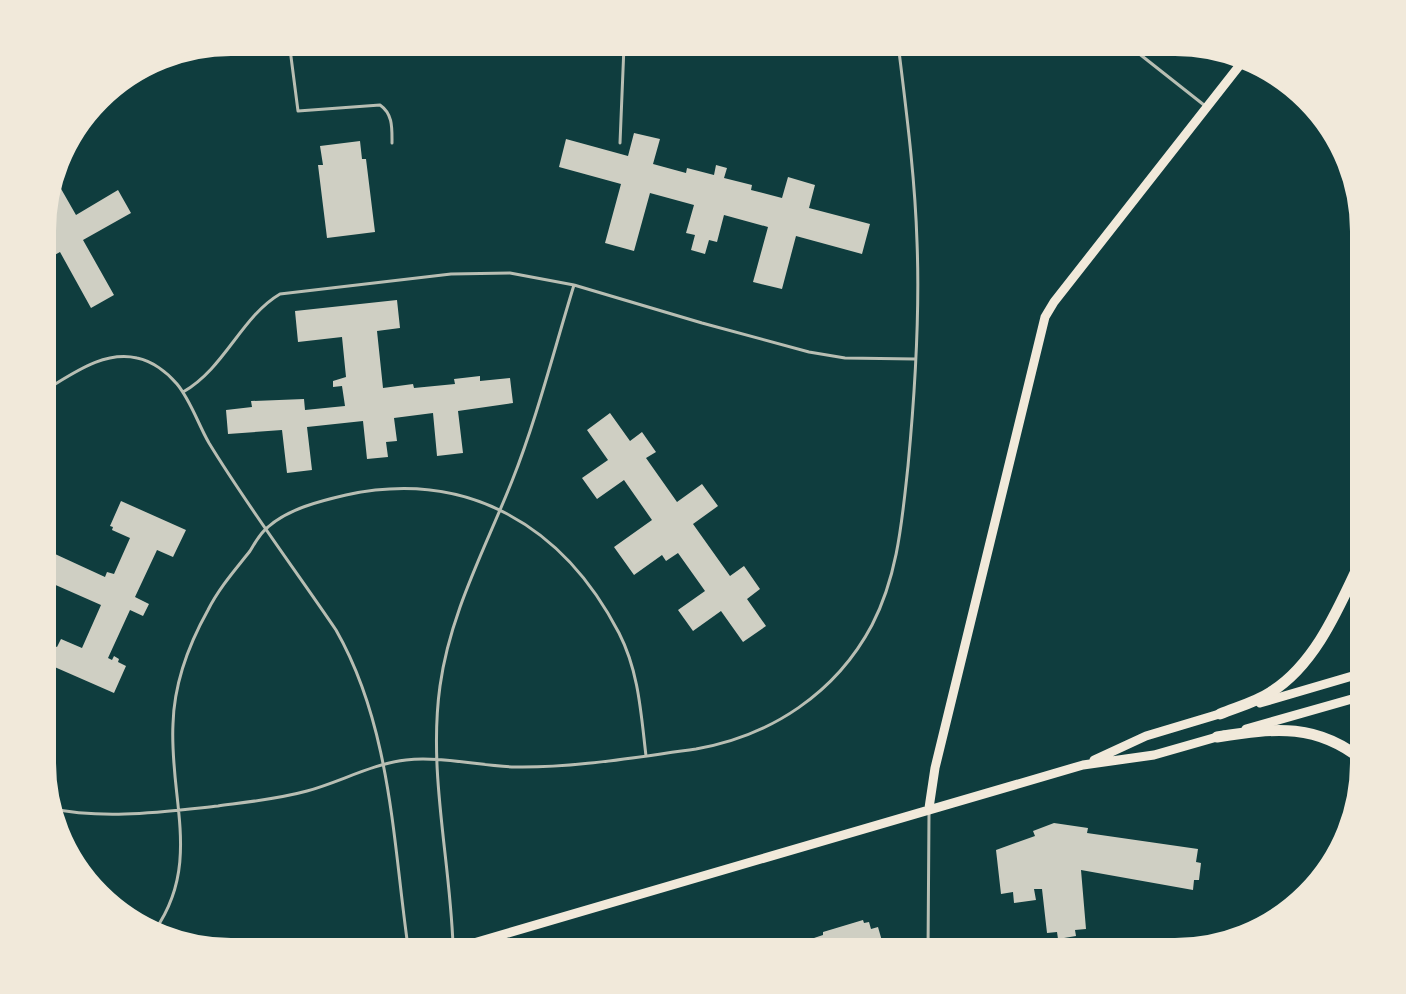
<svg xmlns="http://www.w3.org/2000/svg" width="1406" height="994" font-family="'Noto Serif',serif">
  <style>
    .building { fill: #cfcfc3 }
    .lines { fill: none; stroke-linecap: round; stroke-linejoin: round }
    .service { stroke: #b8beb3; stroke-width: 3 }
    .secondary { stroke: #f1e9da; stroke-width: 9 }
    .motorway { stroke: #f1e9da; stroke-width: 11 }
    .rim { fill: none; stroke: #f1e9da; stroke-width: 4 }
  </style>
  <rect width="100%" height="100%" fill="#0f3d3e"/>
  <path class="building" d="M 186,50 L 231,50 L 231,52 L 186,57 Z
    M 634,133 L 660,139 L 653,164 L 686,173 L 687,168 L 714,175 L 716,165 L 727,168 L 724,178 L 752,185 L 751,190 L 782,198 L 788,177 L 815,185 L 809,208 L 870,224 L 862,254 L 796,236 L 782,289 L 753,282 L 768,227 L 724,215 L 717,242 L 709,240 L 705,254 L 691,250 L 695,235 L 686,233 L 694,205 L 650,193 L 634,251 L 605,243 L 621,184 L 559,167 L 566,139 L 628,156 Z
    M 360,141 L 362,159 L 366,159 L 375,232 L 327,238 L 318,165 L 323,165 L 320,146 Z
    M 60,187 L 76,215 L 118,190 L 131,213 L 83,240 L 114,295 L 91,308 L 60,252 L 42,262 L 42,206 L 45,195 Z
    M 397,300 L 400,328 L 377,331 L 383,388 L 413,384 L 414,388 L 455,384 L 454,379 L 480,376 L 480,381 L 510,378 L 513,403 L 458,411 L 463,453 L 437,456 L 433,413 L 394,418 L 397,441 L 386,442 L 388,457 L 367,459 L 363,421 L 307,427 L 312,470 L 287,473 L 282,430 L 228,434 L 226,410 L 252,407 L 251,401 L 304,399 L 305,410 L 345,406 L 342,386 L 333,387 L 333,381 L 346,377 L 342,337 L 298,342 L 295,311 Z
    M 610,413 L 630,441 L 642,432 L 656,452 L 646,458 L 677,502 L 702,484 L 718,506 L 693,524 L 730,576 L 744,566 L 760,589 L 747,599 L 766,626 L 743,642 L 721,611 L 693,631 L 678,610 L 705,591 L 678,553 L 666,561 L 662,555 L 634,575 L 614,547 L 652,520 L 624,480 L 597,499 L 582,478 L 608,460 L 587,430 Z
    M 121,501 L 186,530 L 173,557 L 157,550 L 135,597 L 149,604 L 143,616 L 130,610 L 108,658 L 112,660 L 114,656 L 119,659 L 118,662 L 126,666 L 114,693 L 50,665 L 47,673 L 42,671 L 44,642 L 57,647 L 61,639 L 82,648 L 101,605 L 42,579 L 42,548 L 105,577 L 107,572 L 114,574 L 130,538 L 112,530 L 113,527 L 110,526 Z
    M 1054,823 L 1088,828 L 1087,833 L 1198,849 L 1196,862 L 1201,863 L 1199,880 L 1194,880 L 1193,890 L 1081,870 L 1086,929 L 1075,930 L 1076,936 L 1058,939 L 1057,932 L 1047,933 L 1042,889 L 1034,889 L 1036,900 L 1014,903 L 1013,892 L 1001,894 L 996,850 L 1035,836 L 1033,831 Z
    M 863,920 L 864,923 L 869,922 L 871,929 L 878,927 L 882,941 L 840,954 L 819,954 L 814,938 L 823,935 L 823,932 Z"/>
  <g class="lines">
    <path class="service" d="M 1123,41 L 1204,105
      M 290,49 L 298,111 L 380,105 C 393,114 392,128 392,143
      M 620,143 L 624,46
      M 42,392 C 70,376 102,350 137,358 C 152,361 167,372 177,384 C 191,401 198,424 209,443 C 248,507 294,568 336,630 C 392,728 393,845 409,954
      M 183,392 C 225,368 241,317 280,294 L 451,274 L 510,273 L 574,285 L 702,323 L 809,352 L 845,358 L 915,359
      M 48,808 C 104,820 161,812 218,806 C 248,802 278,799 307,791 C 340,782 372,764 406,760 C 439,756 480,766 515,767 C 575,768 636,757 696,749 C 771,736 836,693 872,625 C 898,575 902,520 908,466 C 915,392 920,316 917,242 C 915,176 906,109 898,43
      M 155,930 C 202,863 169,798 173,724 C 174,685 189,644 208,610 C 219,588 235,570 250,551 C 255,543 260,533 268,527 C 288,509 320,501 346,495 C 467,469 563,525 619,633 C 639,672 641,714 646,756
      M 453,945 C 450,859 428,772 440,686 C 450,613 485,549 512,481 C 537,418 554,350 574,285
      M 928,954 L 929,814"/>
    <path class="secondary" d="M 1260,703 L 1366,672
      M 1246,729 L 1366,695
      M 1094,760 L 1146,736 L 1226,712
      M 929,808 L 935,768 L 1045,317 L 1054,302 L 1243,61
      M 436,954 L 1083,765 L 1154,755 L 1224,735"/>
    <path class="motorway" d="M 1220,714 C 1237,707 1256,702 1271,692 C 1319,662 1342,599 1366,550
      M 1217,737 C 1275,728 1318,722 1366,763"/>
  </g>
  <path d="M0 0H1406V994H0ZM231 54H1175A177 177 0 0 1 1352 231V763A177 177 0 0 1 1175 940H231A177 177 0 0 1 54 763V231A177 177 0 0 1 231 54Z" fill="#f1e9da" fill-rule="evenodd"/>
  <path class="rim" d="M231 54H1175A177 177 0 0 1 1352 231V763A177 177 0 0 1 1175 940H231A177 177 0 0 1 54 763V231A177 177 0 0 1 231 54Z"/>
</svg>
